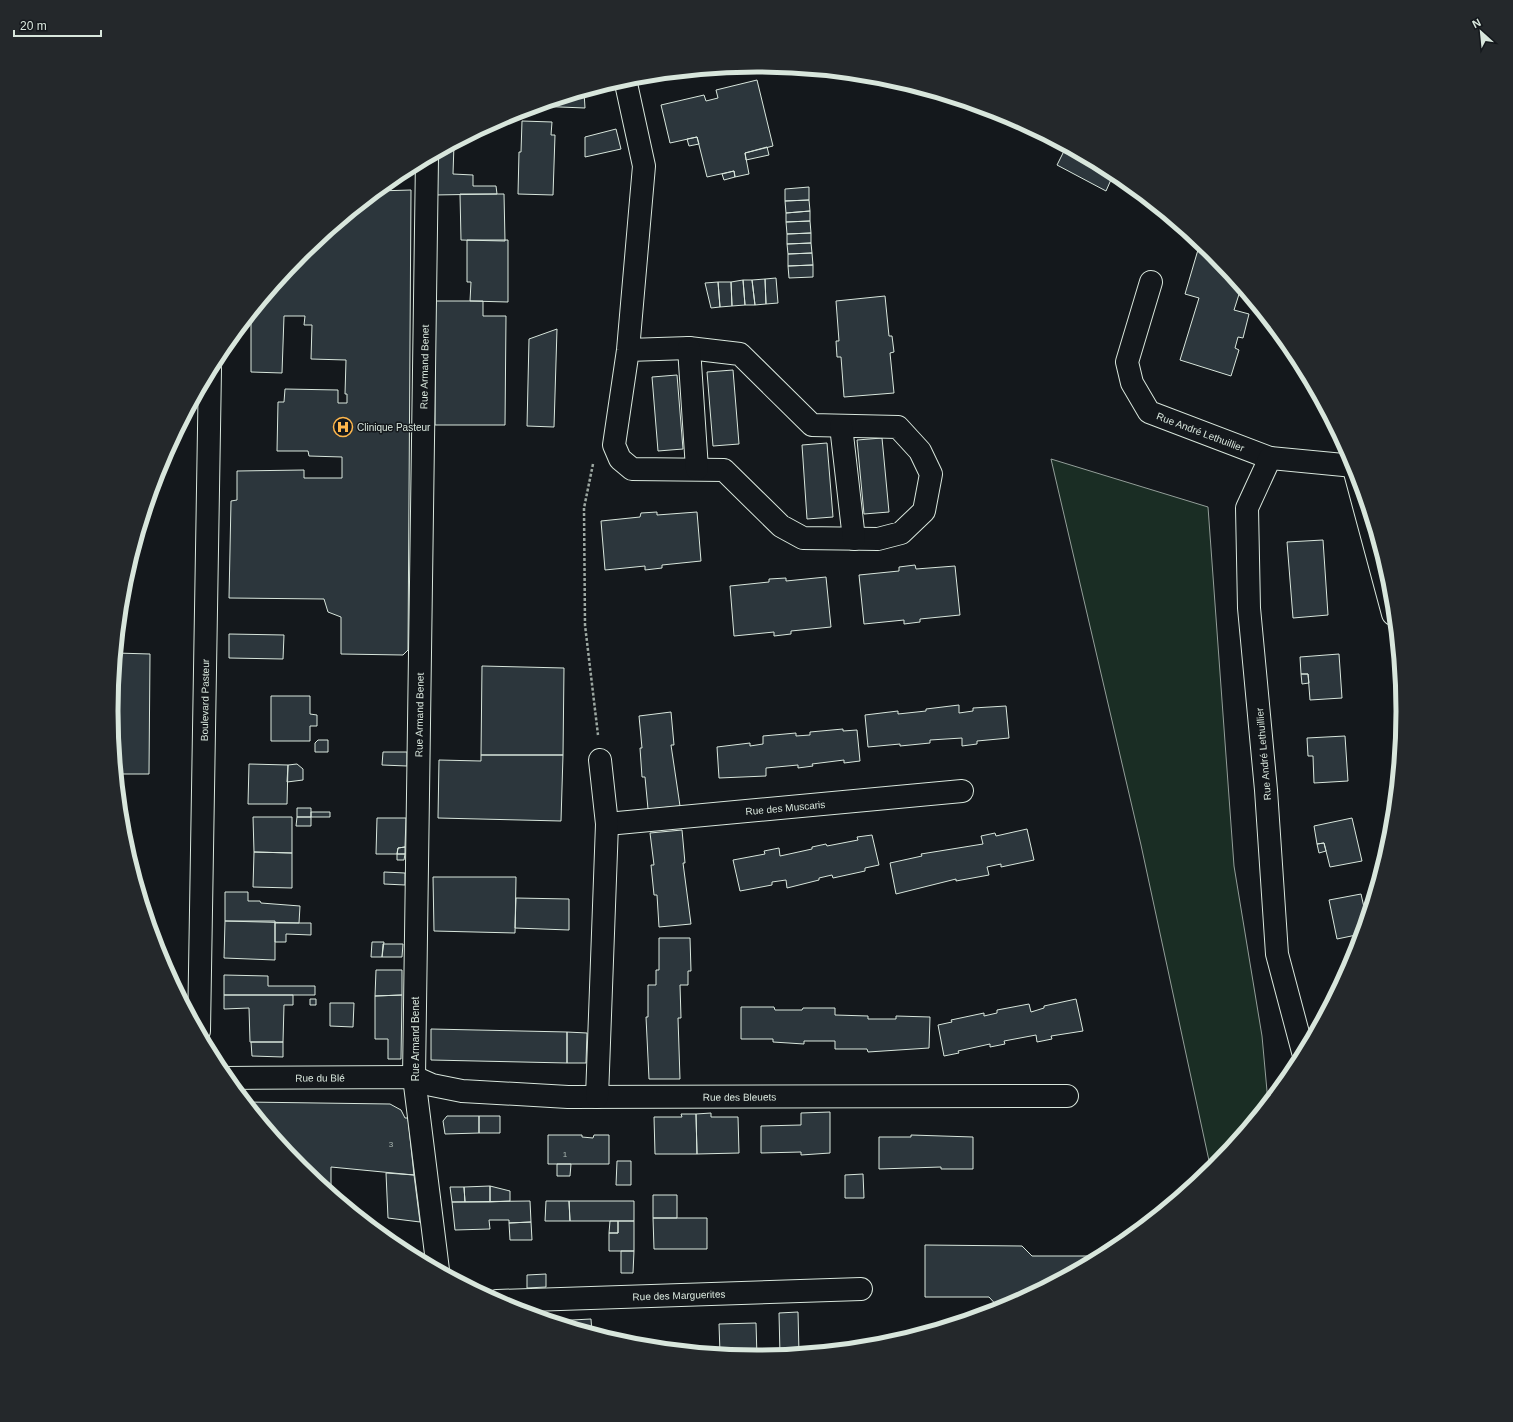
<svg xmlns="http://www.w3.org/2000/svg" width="1513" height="1422" font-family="Helvetica,sans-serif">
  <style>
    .green { fill: #1a2d24; stroke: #939e99 }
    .building { fill: #2c363c; stroke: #d8e6dc }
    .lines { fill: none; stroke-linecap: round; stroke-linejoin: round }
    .minor-casing { stroke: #d8e6dc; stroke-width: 24 }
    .path { stroke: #9da8a2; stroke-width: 2.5; stroke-dasharray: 3 2; stroke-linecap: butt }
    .minor { stroke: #14181c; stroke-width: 22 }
    .labels { text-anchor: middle; stroke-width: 3; stroke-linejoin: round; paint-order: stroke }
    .number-label { font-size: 8px; fill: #adbab4 }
    .street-label { font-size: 10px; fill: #d8e6dc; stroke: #14181c }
    .poi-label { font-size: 10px; fill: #d8e6dc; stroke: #14181c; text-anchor: start }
    .rim { fill: none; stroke: #d8e6dc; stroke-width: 5 }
  </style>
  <rect width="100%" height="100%" fill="#14181c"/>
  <path class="green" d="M 1051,459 L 1208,507 L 1234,866 L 1262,1036 L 1268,1102 L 1211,1170 L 1141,845 Z"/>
  <path class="building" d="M 757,80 L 773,146 L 745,153 L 749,174 L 735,177 L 734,171 L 707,177 L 697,137 L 670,143 L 661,105 L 704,95 L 706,101 L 718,98 L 716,90 Z
    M 584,92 L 585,108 L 535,106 Z
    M 522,121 L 552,122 L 551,135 L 555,135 L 553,195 L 518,194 L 519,152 L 521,152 Z
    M 616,129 L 621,149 L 585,157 L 585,137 Z
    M 697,137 L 699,144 L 689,146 L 687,139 Z
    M 454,144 L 453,174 L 473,175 L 473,186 L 496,186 L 497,194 L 433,195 L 435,154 Z
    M 767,147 L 769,155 L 746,160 L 745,153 Z
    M 1066,147 L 1114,173 L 1106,191 L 1057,165 Z
    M 734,171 L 735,177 L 724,180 L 722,174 Z
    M 809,187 L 809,200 L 785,201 L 785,189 Z
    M 411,190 L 408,650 L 403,655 L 341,654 L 341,617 L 328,612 L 324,599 L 229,598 L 231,501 L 237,500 L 237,471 L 304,470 L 304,478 L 342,478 L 342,457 L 309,456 L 308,451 L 277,451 L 278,402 L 284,402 L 285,389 L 338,390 L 338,403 L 347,403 L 347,394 L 345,394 L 346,360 L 311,359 L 312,325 L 304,325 L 305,316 L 284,316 L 282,373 L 251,372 L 251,313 L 300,254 L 377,191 Z
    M 460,194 L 504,194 L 505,241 L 461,240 Z
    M 809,200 L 810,211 L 786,213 L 785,201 Z
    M 810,211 L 810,221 L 786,222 L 786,213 Z
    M 810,221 L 811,233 L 787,234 L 786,222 Z
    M 811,233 L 811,243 L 787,244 L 787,234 Z
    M 467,240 L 508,240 L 508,302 L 470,301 L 471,282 L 467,282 Z
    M 811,243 L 812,253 L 788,254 L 787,244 Z
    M 1200,243 L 1213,254 L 1241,288 L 1234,310 L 1249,314 L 1243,338 L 1238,337 L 1235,348 L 1239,350 L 1231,376 L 1180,360 L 1199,298 L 1185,294 Z
    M 812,253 L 813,265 L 788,266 L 788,254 Z
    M 813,265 L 813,277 L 789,278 L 788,266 Z
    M 776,278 L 778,303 L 766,304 L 765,279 Z
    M 765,279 L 766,304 L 755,305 L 752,280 Z
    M 743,280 L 752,280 L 755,305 L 745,305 Z
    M 743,280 L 745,305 L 732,306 L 731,282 Z
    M 718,282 L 731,282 L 732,306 L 720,307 Z
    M 718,282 L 720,307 L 711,308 L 705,283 Z
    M 885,296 L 889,336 L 892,336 L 894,352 L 890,353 L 894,393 L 844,397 L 841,357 L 837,357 L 836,341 L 839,341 L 836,301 Z
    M 436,301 L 483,301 L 483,316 L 506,316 L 505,425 L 435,425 L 435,315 Z
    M 557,329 L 554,427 L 527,426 L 529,339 Z
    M 733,370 L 739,444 L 713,446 L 707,372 Z
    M 677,375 L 683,449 L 658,451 L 652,377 Z
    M 882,438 L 889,512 L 864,514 L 857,440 Z
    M 827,443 L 833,517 L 807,519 L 802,445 Z
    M 657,512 L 657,515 L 697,512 L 701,561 L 662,565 L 662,568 L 645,570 L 645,566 L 605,570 L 601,521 L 640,517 L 641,513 Z
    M 1323,540 L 1328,615 L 1293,618 L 1287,542 Z
    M 915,565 L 916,569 L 955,566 L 960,615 L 920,619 L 920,622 L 904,624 L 904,620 L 864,624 L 859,575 L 899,571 L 899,567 Z
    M 826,577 L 831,627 L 791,631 L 791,634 L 774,636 L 774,632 L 734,636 L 730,586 L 769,582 L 769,579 L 786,578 L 786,581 Z
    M 229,634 L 284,635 L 283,659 L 229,658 Z
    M 116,653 L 150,654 L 149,774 L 117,774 L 111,711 Z
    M 1339,654 L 1342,698 L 1310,700 L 1308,674 L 1301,674 L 1300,657 Z
    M 482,666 L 564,668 L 563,755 L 481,755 Z
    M 1301,674 L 1308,674 L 1309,683 L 1302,684 Z
    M 271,696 L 310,696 L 310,714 L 317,715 L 317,726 L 310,726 L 310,741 L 271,741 Z
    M 959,705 L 959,713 L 973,711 L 973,708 L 1006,706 L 1009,738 L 977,741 L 977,744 L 962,746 L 962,738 L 930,740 L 930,743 L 900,746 L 900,744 L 868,747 L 865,715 L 898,711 L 898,714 L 926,711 L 926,709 Z
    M 671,712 L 674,745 L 671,745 L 680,806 L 648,809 L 645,777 L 642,777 L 640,748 L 642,748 L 639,716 Z
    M 843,729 L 843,731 L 857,730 L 860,761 L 844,763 L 844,760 L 812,764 L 813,766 L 798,768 L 798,765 L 766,768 L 766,776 L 719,778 L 717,747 L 750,743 L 750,746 L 763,744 L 763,736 L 796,733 L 796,736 L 810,735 L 810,732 Z
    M 1345,736 L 1348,781 L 1314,783 L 1313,756 L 1308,756 L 1307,738 Z
    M 318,740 L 328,740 L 328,752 L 315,752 L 315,743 Z
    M 383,752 L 407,752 L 407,766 L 382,765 Z
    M 481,755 L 563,755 L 561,821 L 438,818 L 439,760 L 481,761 Z
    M 249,764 L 288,765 L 287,804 L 248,804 Z
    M 297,764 L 303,769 L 303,780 L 287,782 L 288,765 Z
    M 297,808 L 311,808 L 311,817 L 297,817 Z
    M 311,812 L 330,812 L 330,817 L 311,817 Z
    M 253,817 L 292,817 L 292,853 L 254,852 Z
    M 297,817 L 311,817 L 311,826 L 296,826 Z
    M 377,818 L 406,818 L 405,847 L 398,848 L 397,854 L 376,854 Z
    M 1352,818 L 1362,861 L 1330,867 L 1324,843 L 1317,844 L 1314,826 Z
    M 1027,829 L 1034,860 L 1001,867 L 1001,864 L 987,867 L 989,875 L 956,881 L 956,879 L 896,894 L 890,863 L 922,856 L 921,854 L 983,844 L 981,836 L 995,833 L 996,836 Z
    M 682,830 L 685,863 L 683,863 L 691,924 L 659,927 L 657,895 L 654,895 L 651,865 L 654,865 L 650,833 Z
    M 872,835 L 879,865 L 865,868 L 865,871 L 833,878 L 832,875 L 819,878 L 819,880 L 787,888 L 786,880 L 772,882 L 772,885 L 740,891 L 733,860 L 765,854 L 764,851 L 779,848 L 780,856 L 812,849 L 812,847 L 826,844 L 827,846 L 858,840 L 857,837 Z
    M 1324,843 L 1326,851 L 1319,853 L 1317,844 Z
    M 405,847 L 405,854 L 397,854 L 398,848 Z
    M 254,852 L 292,853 L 292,888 L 253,887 Z
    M 397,854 L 405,854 L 404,860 L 397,860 Z
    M 384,872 L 405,873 L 405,885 L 384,884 Z
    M 433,877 L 516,877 L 515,933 L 434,931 Z
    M 225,892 L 248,892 L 248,901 L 260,901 L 261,903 L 300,906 L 299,923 L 225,921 Z
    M 1361,894 L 1366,916 L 1361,934 L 1337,939 L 1329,900 Z
    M 516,898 L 569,899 L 569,930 L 515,928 Z
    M 225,921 L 275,921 L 275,960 L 224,958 Z
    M 275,923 L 311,923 L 311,935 L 286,934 L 286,942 L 275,942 Z
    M 659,938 L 690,938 L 691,971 L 688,971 L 688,985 L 680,985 L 681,1018 L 678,1018 L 680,1079 L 649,1079 L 646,1017 L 648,1017 L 648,985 L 656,985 L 656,970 L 659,970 Z
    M 372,942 L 384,942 L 382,957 L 371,957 Z
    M 383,944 L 403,944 L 402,957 L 382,957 Z
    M 376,970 L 402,970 L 402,995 L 375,996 Z
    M 224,975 L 268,976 L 268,986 L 315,986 L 315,995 L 224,995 Z
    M 1344,975 L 1340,983 L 1338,977 Z
    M 224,995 L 293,995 L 293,1005 L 284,1005 L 283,1042 L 250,1042 L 249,1008 L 224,1009 Z
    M 402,995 L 401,1059 L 388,1059 L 388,1039 L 375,1039 L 375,996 Z
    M 310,999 L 316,999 L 316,1005 L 310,1005 Z
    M 1076,999 L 1083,1031 L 1051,1036 L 1052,1039 L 1037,1042 L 1036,1035 L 1004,1041 L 1005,1044 L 990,1047 L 990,1044 L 958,1051 L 959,1053 L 944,1056 L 938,1025 L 952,1022 L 951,1020 L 984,1013 L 984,1016 L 997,1013 L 997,1010 L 1029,1004 L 1031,1012 L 1044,1008 L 1044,1006 Z
    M 330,1003 L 354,1003 L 353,1027 L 330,1026 Z
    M 741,1007 L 774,1007 L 775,1010 L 802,1010 L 803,1008 L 835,1008 L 835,1015 L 868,1016 L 868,1019 L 896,1019 L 896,1016 L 930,1017 L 929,1048 L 868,1052 L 867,1049 L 835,1049 L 835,1041 L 804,1041 L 804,1044 L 773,1042 L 773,1039 L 741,1039 Z
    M 431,1029 L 567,1032 L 567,1063 L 431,1060 Z
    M 567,1032 L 587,1033 L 586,1063 L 567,1063 Z
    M 251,1042 L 283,1042 L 283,1057 L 252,1056 Z
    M 246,1102 L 390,1104 L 401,1110 L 405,1118 L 408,1118 L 414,1175 L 331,1167 L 331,1194 L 300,1168 Z
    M 830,1112 L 830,1153 L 801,1155 L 801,1152 L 761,1153 L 761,1126 L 801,1125 L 801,1113 Z
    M 711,1113 L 711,1117 L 738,1117 L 739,1153 L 697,1154 L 696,1114 Z
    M 681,1114 L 696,1114 L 697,1154 L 655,1154 L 654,1117 L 682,1117 Z
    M 447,1116 L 479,1116 L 479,1133 L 445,1134 L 443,1121 Z
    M 479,1116 L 500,1116 L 500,1133 L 479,1133 Z
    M 548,1135 L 582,1135 L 582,1137 L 593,1138 L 594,1135 L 609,1135 L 609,1164 L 548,1164 Z
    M 911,1135 L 973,1137 L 973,1169 L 941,1169 L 941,1167 L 879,1169 L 879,1137 L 911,1137 Z
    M 617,1161 L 631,1161 L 631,1185 L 616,1185 Z
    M 557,1164 L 571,1164 L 570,1176 L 557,1176 Z
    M 386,1173 L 414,1175 L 420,1222 L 388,1218 Z
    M 863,1174 L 864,1198 L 845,1198 L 845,1175 Z
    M 490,1186 L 510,1191 L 510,1201 L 490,1202 Z
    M 490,1186 L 490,1202 L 465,1202 L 464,1187 Z
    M 450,1187 L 464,1187 L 465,1202 L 452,1202 Z
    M 653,1195 L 677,1195 L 677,1218 L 653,1218 Z
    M 530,1201 L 531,1222 L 509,1223 L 509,1220 L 489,1220 L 490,1229 L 455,1230 L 452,1202 Z
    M 546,1201 L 569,1201 L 570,1221 L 545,1221 Z
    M 569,1201 L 634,1201 L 634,1221 L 570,1221 Z
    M 653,1218 L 707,1218 L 707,1249 L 654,1249 Z
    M 610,1221 L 618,1221 L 618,1233 L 609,1233 Z
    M 618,1221 L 634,1221 L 634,1251 L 609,1251 L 609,1233 L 618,1233 Z
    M 531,1222 L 532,1240 L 510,1240 L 509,1223 Z
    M 925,1245 L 1022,1246 L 1032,1256 L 1100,1256 L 1000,1309 L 989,1297 L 925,1297 Z
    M 621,1251 L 634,1251 L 633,1273 L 621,1273 Z
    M 546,1274 L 546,1287 L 527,1288 L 527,1275 Z
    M 798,1312 L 799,1353 L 780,1355 L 779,1313 Z
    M 591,1319 L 592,1333 L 573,1327 L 572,1320 Z
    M 572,1320 L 573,1327 L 552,1321 Z
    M 756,1323 L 757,1357 L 720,1353 L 719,1324 Z"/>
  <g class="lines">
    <g class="minor-casing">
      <g id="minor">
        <path d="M 625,79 L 644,166 L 628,350 L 614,445 L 620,459 L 632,469 L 724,470 L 781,526 L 803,538 L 878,539 L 901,533 L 924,511 L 931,474 L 920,451 L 898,427 L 812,425 L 740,354 L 689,348 L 628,350"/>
        <path d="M 427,158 L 414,1077 L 438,1270"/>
        <path id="s1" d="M 1151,282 L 1127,362 L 1132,383 L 1149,412 L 1270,458"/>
        <path d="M 689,348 L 697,469"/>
        <path d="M 841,426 L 854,539"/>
        <path d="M 1353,465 L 1393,614"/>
        <path id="s2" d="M 607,824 L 962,791"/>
        <path id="s3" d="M 199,1031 L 210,369"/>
        <path d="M 1303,1052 L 1277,954 L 1266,790 L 1249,608 L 1247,508 L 1270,458 L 1354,466"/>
        <path id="s4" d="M 226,1078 L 414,1077 L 432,1085 L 462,1091 L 568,1097 L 1067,1096"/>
        <path d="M 597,1097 L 607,824 L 600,760"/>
        <path id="s5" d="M 497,1301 L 861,1289"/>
      </g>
    </g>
    <path class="path" d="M 176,432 L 182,432
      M 593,464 L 584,508 L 585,625 L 598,735"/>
    <use href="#minor" class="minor"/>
  </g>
  <defs>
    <g id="hospital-ring" transform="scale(1)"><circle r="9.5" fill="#14181c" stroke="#ffb74d" stroke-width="1.5"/><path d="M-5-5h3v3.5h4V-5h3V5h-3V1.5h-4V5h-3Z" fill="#ffb74d"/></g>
  </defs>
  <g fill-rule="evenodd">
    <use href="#hospital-ring" x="343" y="427"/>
  </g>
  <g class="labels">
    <g class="number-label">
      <text x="391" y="1147">3</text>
      <text x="565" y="1157">1</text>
    </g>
    <g class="street-label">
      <text transform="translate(424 367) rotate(-89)" y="4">Rue Armand Benet</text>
      <text dy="4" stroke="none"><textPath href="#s1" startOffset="194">Rue André Lethuillier</textPath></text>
      <text dy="4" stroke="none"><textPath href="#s3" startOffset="331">Boulevard Pasteur</textPath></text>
      <text transform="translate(419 715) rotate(-89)" y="4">Rue Armand Benet</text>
      <text transform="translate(1263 754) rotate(-95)" y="4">Rue André Lethuillier</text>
      <text dy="4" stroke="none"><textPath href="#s2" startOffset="179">Rue des Muscaris</textPath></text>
      <text transform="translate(415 1039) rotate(-90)" y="4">Rue Armand Benet</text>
      <text dy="4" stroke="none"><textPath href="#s4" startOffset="94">Rue du Blé</textPath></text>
      <text dy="4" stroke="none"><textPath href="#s4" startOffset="516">Rue des Bleuets</textPath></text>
      <text dy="4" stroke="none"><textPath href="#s5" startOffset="182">Rue des Marguerites</textPath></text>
    </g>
    <g class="poi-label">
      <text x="357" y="431">Clinique Pasteur</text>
    </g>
  </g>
  <path d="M0 0H1513V1422H0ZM118 711a639 639 0 1 1 1278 0a639 639 0 1 1-1278 0Z" fill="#24282b" fill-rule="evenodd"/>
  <path class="rim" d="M118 711a639 639 0 1 1 1278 0a639 639 0 1 1-1278 0Z"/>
  <g transform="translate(1481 32) rotate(333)" stroke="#14181c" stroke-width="3" paint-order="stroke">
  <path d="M0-3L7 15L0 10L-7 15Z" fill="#d8e6dc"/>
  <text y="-6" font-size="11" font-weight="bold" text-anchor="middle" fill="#d8e6dc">N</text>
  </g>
  <path d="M14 30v6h87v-6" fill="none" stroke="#d8e6dc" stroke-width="2"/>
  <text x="20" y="30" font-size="12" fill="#d8e6dc" stroke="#14181c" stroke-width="3" paint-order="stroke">20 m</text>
</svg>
